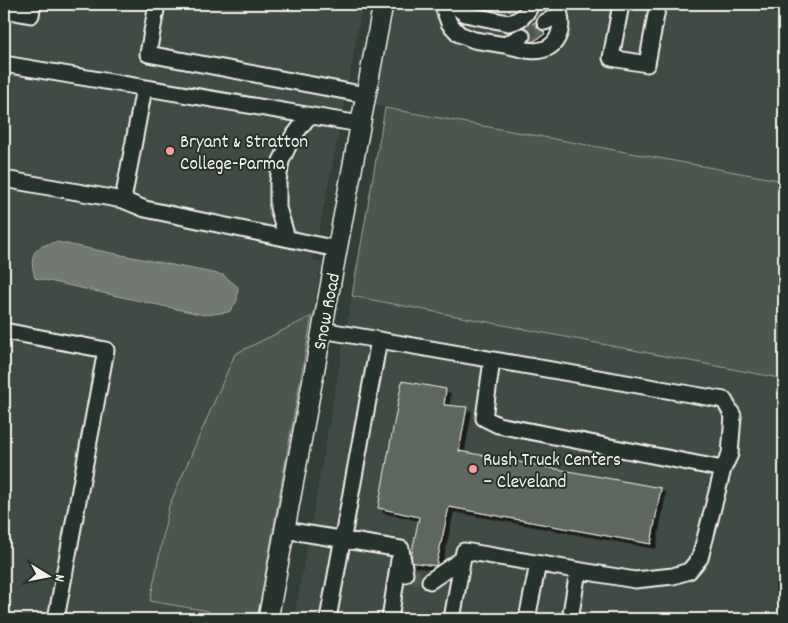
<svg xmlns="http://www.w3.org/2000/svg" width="788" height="623" font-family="Dekko,sans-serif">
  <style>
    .built { fill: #404b44 }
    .green { fill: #4c564f; stroke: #a0a49c }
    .water { fill: #727972; stroke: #a6a9a1 }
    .building { fill: #5f6861; stroke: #f4f1e8; filter: url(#shadow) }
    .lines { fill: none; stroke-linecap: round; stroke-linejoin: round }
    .minor-tunnel { stroke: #4f5952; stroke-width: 15; stroke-dasharray: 15 8; stroke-linecap: butt }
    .minor-casing { stroke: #f4f1e8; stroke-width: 19 }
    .major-casing { stroke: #f4f1e8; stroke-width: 22 }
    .minor { stroke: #26332d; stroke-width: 15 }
    .major { stroke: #26332d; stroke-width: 19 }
    .poi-dot { fill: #ff9aa2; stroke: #26332d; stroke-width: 2 }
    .labels { text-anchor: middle; stroke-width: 4; stroke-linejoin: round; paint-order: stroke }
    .poi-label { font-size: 19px; fill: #f4f1e8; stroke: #26332d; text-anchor: start }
    .street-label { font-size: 19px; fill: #f4f1e8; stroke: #26332d }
  </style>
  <defs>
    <filter id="shadow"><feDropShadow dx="4.5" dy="4.5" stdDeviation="0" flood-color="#0009"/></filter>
  </defs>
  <rect width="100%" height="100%" fill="#323e38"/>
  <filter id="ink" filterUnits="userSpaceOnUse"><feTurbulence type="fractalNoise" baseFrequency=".02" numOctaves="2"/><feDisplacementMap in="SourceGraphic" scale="10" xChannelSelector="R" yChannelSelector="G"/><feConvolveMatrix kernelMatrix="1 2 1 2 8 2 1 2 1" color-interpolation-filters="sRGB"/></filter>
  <g filter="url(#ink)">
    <path class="built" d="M 4,4 L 362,4 L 346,98 L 313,260 L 322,262 L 257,619 L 4,619 Z
      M 389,4 L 784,4 L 784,181 L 370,105 Z
      M 352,296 L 784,379 L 784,619 L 294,619 Z"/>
    <path class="green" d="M 385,108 L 784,181 L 784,379 L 352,296 Z
      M 312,316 L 257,619 L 207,619 L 208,611 L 150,601 L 169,506 L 235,354 Z"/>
    <path class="water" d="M 56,242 L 223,275 L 238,287 L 237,301 L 229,312 L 204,315 L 35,278 C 29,255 32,247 56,242 Z"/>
    <path class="building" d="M 542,18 L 548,27 L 543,30 L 545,34 L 528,45 L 519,32 Z
      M 402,381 L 446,389 L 444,405 L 467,407 L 459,451 L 661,488 L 651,544 L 449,507 L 436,566 L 410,562 L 419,517 L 378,508 Z"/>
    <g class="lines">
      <path class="minor-tunnel" d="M 522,36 L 545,22
        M 405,574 L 430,581"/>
      <g class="minor-casing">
        <path id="minor" d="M 157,4 L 148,54 L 366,95
          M 442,4 L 449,23 L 459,34 L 474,40 L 505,45 L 522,36
          M 457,4 L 460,10 L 465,14 L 508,23 C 520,21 527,15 531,4
          M 621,4 L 611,58 L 647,64 L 658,4
          M 4,10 L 31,15 L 33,4
          M 505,45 C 516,47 531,53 541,50 C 558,47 563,29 560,15 L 545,22
          M 4,64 L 360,124
          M 4,179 L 123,200 L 145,209 L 337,249
          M 123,200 L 144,88
          M 287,238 L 278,208 L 278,181 L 281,161 L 292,138 L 309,116
          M 322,330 L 724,400 L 733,416 L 730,454 L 723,469 L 700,558 L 689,571 L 673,576 L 635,580 L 464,551 L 452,619
          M 4,331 L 106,350 L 56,619
          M 492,360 L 484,418 L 498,425 L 723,469
          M 285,530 L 401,549 L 405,574
          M 430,581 L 462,559
          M 328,619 L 379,340
          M 390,619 L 399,560
          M 527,619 L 538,564
          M 570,619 L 578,571"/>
      </g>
      <g class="major-casing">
        <path id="major" d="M 268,619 L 383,4"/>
      </g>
      <use href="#minor" class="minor"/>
      <use href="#major" class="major"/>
    </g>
  </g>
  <g class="poi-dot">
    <circle cx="170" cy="151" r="5"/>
    <circle cx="473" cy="469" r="5"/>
  </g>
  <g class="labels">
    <g class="poi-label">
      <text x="180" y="147">Bryant &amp; Stratton<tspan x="180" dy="22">College-Parma</tspan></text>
      <text x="483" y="465">Rush Truck Centers<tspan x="483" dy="22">– Cleveland</tspan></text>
    </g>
    <g class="street-label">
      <text transform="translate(325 311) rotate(-79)" y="7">Snow Road</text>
    </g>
  </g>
  <rect width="788" height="623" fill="none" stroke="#26332d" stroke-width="20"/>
  <rect x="10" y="10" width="768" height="603" fill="none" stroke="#f4f1e8" stroke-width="2" filter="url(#ink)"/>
  <g transform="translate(48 576) rotate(100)" stroke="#26332d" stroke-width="4" paint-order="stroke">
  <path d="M0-4L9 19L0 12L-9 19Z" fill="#f4f1e8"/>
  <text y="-8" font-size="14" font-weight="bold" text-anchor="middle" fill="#f4f1e8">N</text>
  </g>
</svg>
